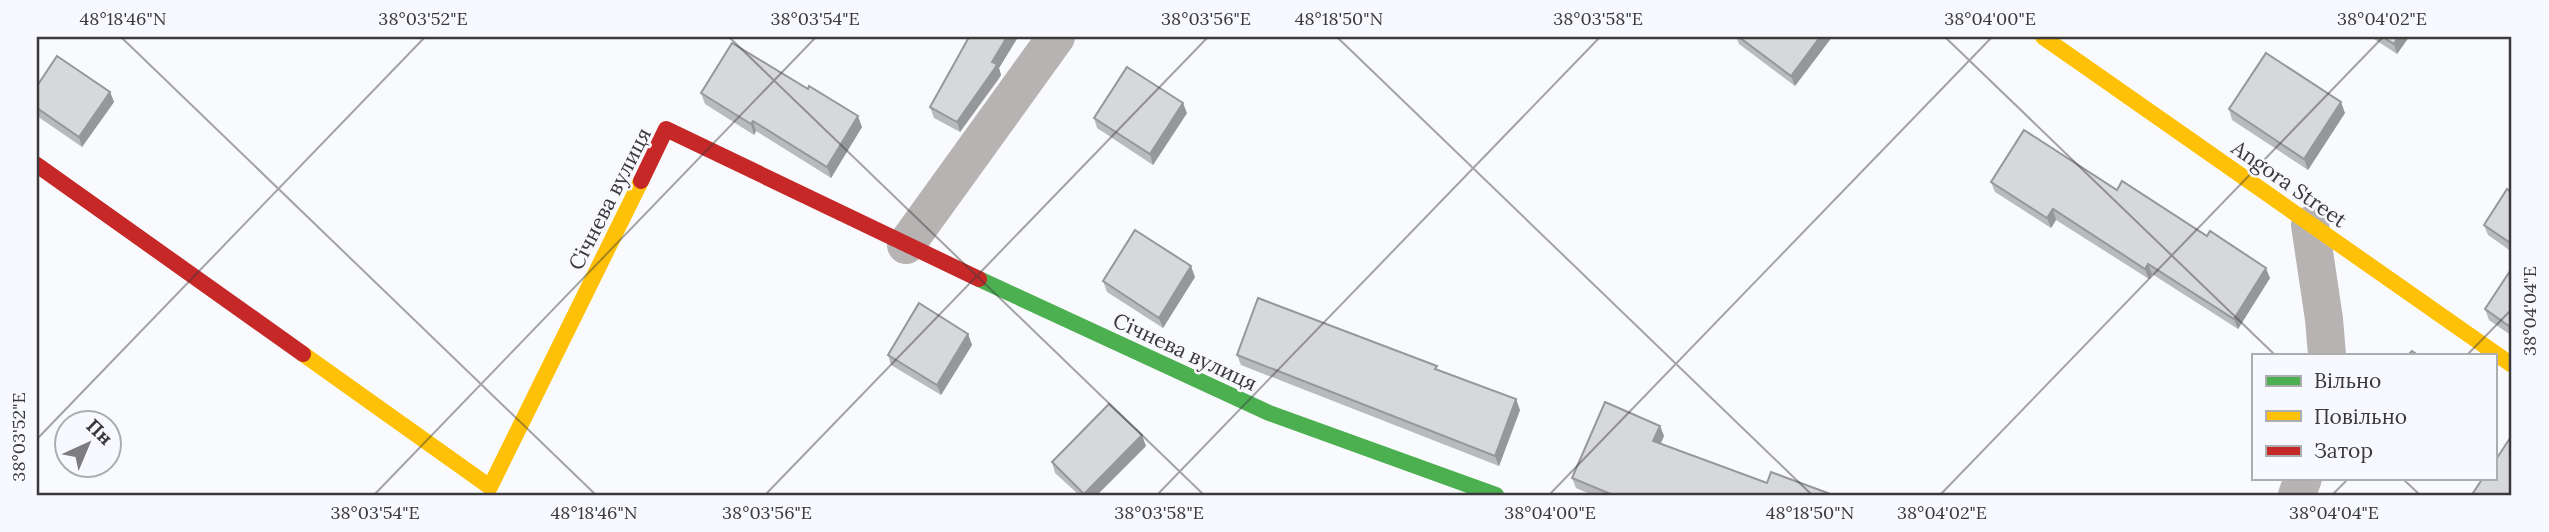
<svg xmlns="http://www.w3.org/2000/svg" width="2549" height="532" font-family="Lora,serif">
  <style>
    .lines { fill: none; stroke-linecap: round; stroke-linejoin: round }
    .street { stroke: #b8b3b3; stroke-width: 38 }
    .fast { stroke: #4caf50; stroke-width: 16 }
    .slow { stroke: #ffc107; stroke-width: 16 }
    .jam { stroke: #c62828; stroke-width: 16 }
    .wall { fill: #b9babb }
    .shaded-wall { fill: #969799 }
    .building { fill: #d7d8da; stroke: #969799; stroke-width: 2 }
    .ticks { fill: none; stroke: #3a3a3c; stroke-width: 2; stroke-opacity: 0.45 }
    .labels { text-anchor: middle; stroke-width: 5; stroke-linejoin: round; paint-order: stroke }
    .street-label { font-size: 21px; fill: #3a3a3c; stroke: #f8f9fe }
    .neatline { fill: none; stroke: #3a3a3c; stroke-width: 2.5 }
    .ticks-label { font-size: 18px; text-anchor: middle; fill: #3a3a3c }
  </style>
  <rect width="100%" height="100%" fill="#f9fafd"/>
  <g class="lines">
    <path class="street" d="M 2310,225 L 2324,319 L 2327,355
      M 906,245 L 1056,37
      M 2297,495 L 2303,478"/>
    <path class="fast" d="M 979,279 L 1269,413 L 1496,495"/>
    <path class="slow" d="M 2043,37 L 2512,365
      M 303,354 L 490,487 L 641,181"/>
    <path class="jam" d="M 37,165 L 303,354
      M 641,181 L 666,129 L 979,279"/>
  </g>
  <path class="wall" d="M 969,37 L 1018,37 L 999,68 L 1001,75 L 999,79 L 960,132 L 934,118 L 930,107 Z
    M 1736,37 L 1832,37 L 1795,86 L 1739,44 Z
    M 2371,37 L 2409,37 L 2397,54 Z
    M 37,86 L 110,92 L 114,102 L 82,147 L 37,116 Z
    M 701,93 L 862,127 L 831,178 L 756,131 L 754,135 L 705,104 Z
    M 2229,109 L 2345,113 L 2308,170 L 2232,120 Z
    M 1187,113 L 1153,165 L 1097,128 L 1094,118 Z
    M 1991,182 L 2117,190 L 2270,278 L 2238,329 L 2152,274 L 2149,279 L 2056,220 L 2051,228 L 1995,192 Z
    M 2512,193 L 2512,252 L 2488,235 L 2484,225 Z
    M 2512,268 L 2512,336 L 2489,320 L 2485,309 Z
    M 1195,277 L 1163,328 L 1107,292 L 1103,281 Z
    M 968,334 L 972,345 L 941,395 L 891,365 L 888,355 Z
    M 1237,355 L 1438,370 L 1520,410 L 1499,466 L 1241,365 Z
    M 1660,426 L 1664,436 L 1661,443 L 1767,483 L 1833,495 L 1592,495 L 1576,488 L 1572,478 Z
    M 1146,446 L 1097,495 L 1079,495 L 1055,473 L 1052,462 Z"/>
  <path class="shaded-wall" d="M 1007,37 L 1018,37 L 999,68 L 1001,75 L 960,132 L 957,122 Z
    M 1820,37 L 1832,37 L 1795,86 L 1791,76 Z
    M 2398,37 L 2409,37 L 2397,54 L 2394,44 Z
    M 110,92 L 114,102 L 82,147 L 79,137 Z
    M 2341,102 L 2345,113 L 2308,170 L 2304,159 Z
    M 1183,103 L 1187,113 L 1153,165 L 1150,154 Z
    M 858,116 L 862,127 L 831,178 L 827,167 Z
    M 753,121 L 756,131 L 754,135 L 751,124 Z
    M 2053,209 L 2056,220 L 2051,228 L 2047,218 Z
    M 2148,264 L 2152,274 L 2149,279 L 2145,269 Z
    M 1191,266 L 1195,277 L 1163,328 L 1159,318 Z
    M 2266,268 L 2270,278 L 2238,329 L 2234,319 Z
    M 2512,321 L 2512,335 L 2509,326 Z
    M 968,334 L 972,345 L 941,395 L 937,385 Z
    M 1516,399 L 1520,410 L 1499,466 L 1495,456 Z
    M 1660,426 L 1664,436 L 1657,451 L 1653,441 Z
    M 1142,435 L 1146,446 L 1097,495 L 1085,495 L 1084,494 Z"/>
  <path class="building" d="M 969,37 L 1007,37 L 992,62 L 997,64 L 995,68 L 957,122 L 930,107 Z
    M 1739,37 L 1820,37 L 1791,76 Z
    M 2383,37 L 2398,37 L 2394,44 Z
    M 732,43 L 808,89 L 809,86 L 858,116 L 827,167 L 753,121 L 751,124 L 701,93 Z
    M 2266,53 L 2341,102 L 2304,159 L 2229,109 Z
    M 57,56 L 110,92 L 79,137 L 37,108 L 37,86 Z
    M 1127,67 L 1183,103 L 1150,154 L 1094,118 Z
    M 2024,130 L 2117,190 L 2122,181 L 2207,236 L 2210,231 L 2266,268 L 2234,319 L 2148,264 L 2145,269 L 2053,209 L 2047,218 L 1991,182 Z
    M 2507,189 L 2512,193 L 2512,244 L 2484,225 Z
    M 1135,230 L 1191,266 L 1159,318 L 1103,281 Z
    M 2512,268 L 2512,321 L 2509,326 L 2485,309 Z
    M 1258,298 L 1437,366 L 1435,369 L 1516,399 L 1495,456 L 1237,355 Z
    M 919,303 L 968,334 L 937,385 L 888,355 Z
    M 2412,351 L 2418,355 L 2408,355 Z
    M 1605,402 L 1660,426 L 1653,441 L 1767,483 L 1771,472 L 1833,495 L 1613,495 L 1572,478 Z
    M 1109,404 L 1142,435 L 1084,494 L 1052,462 Z
    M 2512,435 L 2512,495 L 2476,495 L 2473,493 L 2483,478 L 2495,478 L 2495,461 Z"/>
  <path class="ticks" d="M 121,37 L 596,495M 729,37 L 1204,495M 1337,37 L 1812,495M 1945,37 L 2275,355M 2467,355 L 2512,309M 37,439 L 425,37M 2402,478 L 2420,495M 374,495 L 816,37M 765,495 L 1208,37M 1157,495 L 1600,37M 1549,495 L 1992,37M 1940,495 L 2383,37M 2332,495 L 2349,478"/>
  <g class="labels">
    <g class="street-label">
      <text transform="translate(2289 184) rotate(35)" y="7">Angora Street</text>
      <text transform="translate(610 199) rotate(-63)" y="7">Січнева вулиця</text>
      <text transform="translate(1185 352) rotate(25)" y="7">Січнева вулиця</text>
    </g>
  </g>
  <rect width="2549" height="532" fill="none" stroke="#f8f9fe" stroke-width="77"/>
  <rect x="2252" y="354" width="245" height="126" fill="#f8f9fe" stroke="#acadb0" stroke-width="2"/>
  <rect x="2266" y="376" width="35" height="10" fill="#4caf50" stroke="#acadb0" stroke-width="2"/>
  <text x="2314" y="388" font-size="21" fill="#3a3a3c">Вільно</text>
  <rect x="2266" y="411" width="35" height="10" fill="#ffc107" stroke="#acadb0" stroke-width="2"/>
  <text x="2314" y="424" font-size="21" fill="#3a3a3c">Повільно</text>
  <rect x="2266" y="446" width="35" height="10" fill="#c62828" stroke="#acadb0" stroke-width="2"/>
  <text x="2314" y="458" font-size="21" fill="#3a3a3c">Затор</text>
  <g transform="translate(88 444) rotate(44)"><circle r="33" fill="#f8f9fe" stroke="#acadb0" stroke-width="2"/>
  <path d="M0-5L12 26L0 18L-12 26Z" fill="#7d7d80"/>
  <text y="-10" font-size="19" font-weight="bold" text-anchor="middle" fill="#3a3a3c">Пн</text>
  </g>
  <rect x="38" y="38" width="2472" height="456" class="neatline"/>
  <g class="ticks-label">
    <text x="123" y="25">48°18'46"N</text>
    <text x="423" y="25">38°03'52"E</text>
    <text x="815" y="25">38°03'54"E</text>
    <text x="1206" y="25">38°03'56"E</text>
    <text x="1339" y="25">48°18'50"N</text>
    <text x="1598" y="25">38°03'58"E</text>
    <text x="1990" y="25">38°04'00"E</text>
    <text x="2382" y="25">38°04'02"E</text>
    <text transform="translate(2530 311) rotate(-90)" y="6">38°04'04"E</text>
    <text transform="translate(19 437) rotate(-90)" y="6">38°03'52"E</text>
    <text x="375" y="519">38°03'54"E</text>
    <text x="594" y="519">48°18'46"N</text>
    <text x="767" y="519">38°03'56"E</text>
    <text x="1159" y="519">38°03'58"E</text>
    <text x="1550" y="519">38°04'00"E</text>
    <text x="1810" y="519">48°18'50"N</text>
    <text x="1942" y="519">38°04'02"E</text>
    <text x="2334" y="519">38°04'04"E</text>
  </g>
</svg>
